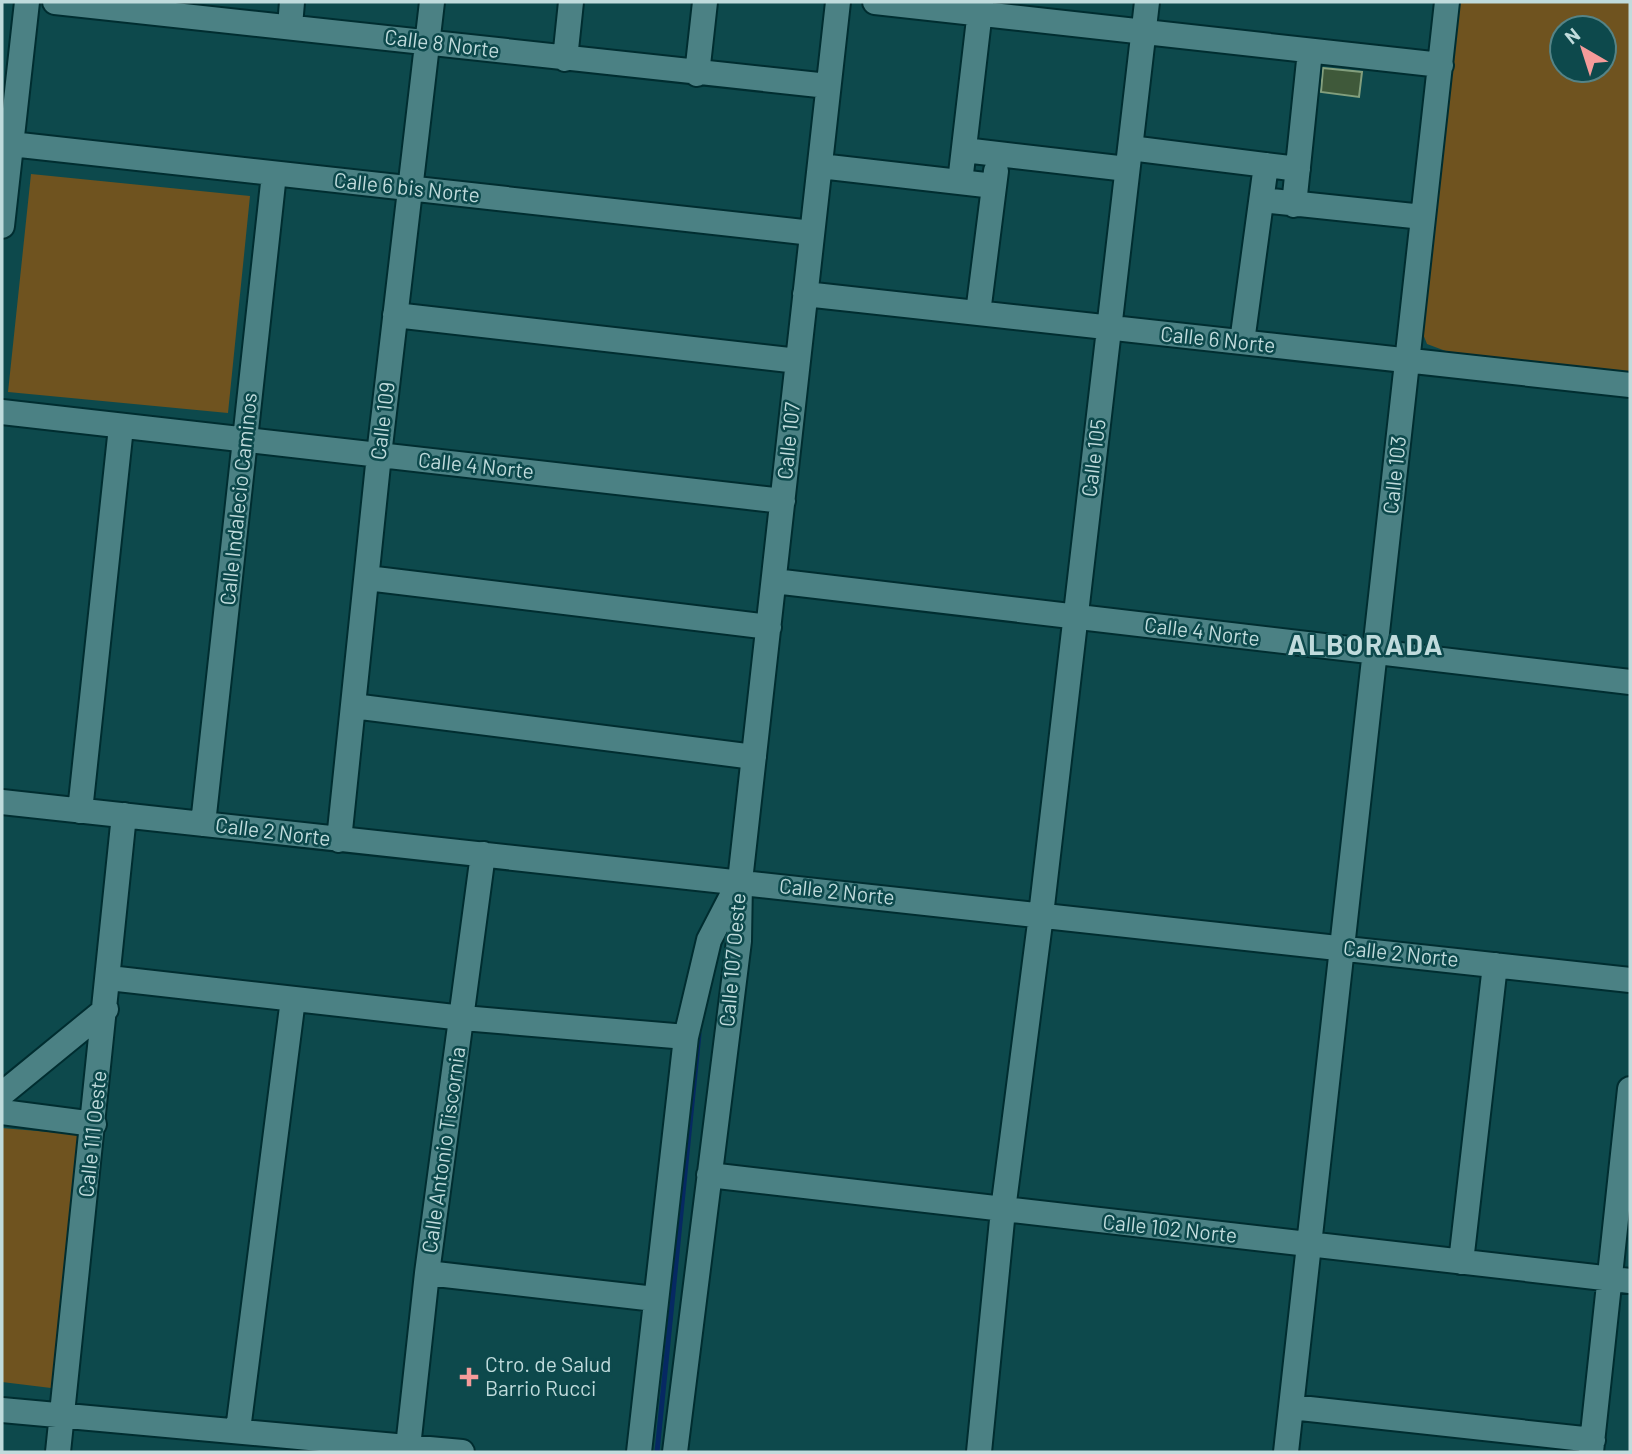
<svg xmlns="http://www.w3.org/2000/svg" width="1632" height="1454" font-family="Barlow,sans-serif">
  <style>
    .green { fill: #6f531f; fill-rule: evenodd }
    .lines { fill: none; stroke-linecap: round; stroke-linejoin: round }
    .stream { stroke: #062963; stroke-width: 5 }
    .building { fill: #3f593a; stroke: #839f7d; stroke-width: 2 }
    .minor-casing { stroke: #002d30; stroke-width: 28 }
    .minor { stroke: #4b8184; stroke-width: 24 }
    .poi-dot { fill: #f59b9a; stroke: #0d494c; stroke-width: 2.5 }
    .labels { text-anchor: middle; stroke-width: 5; stroke-linejoin: round; paint-order: stroke }
    .street-label { font-size: 21px; fill: #c0dbdc; stroke: #0d494c }
    .poi-label { font-size: 21px; fill: #c0dbdc; stroke: #0d494c; text-anchor: start }
    .district-label { font-size: 28px; font-weight: bold; letter-spacing: 2px; fill: #c0dbdc; stroke: #0d494c }
  </style>
  <rect width="100%" height="100%" fill="#0d494c"/>
  <path class="green" d="M 1460,2 L 1630,2 L 1630,373 L 1451,353 L 1427,344 L 1423,334 ZM 1562,28 L 1604,28 L 1604,70 L 1562,70 Z
    M 31,174 L 250,196 L 228,413 L 8,392 Z
    M 2,1128 L 84,1135 L 51,1388 L 2,1382 Z"/>
  <g class="lines">
    <path class="stream" d="M 657,1452 L 699,1034"/>
  </g>
  <path class="building" d="M 1323,68 L 1362,72 L 1359,97 L 1321,92 Z"/>
  <g class="lines">
    <g class="minor-casing">
      <path id="minor" d="M 55,2 L 828,86
        M 875,2 L 1441,65
        M 290,26 L 292,2
        M 565,59 L 571,2
        M 697,74 L 705,2
        M 2,143 L 812,233
        M 1130,148 L 1298,169
        M 964,150 L 1127,169
        M 820,166 L 994,186
        M 960,182 L 981,2
        M 1262,200 L 1423,217
        M 1294,205 L 1310,51
        M 2,226 L 27,2
        M 805,294 L 1630,385
        M 978,313 L 996,171
        M 395,315 L 798,361
        M 1242,342 L 1266,165
        M 2,412 L 783,501
        M 367,578 L 769,627
        M 774,581 L 1630,682
        M 353,706 L 754,757
        M 2,802 L 1630,980
        M 80,811 L 121,427
        M 203,824 L 274,174
        M 339,840 L 379,455 L 432,2
        M 109,978 L 463,1018 L 686,1037
        M 2,1094 L 106,1009
        M 2,1112 L 94,1124
        M 709,1175 L 1630,1281
        M 1461,1262 L 1495,965
        M 427,1273 L 655,1299
        M 1291,1407 L 1593,1440
        M 2,1410 L 462,1452
        M 238,1430 L 293,999
        M 408,1447 L 427,1273 L 483,854
        M 58,1452 L 124,815
        M 639,1452 L 686,1037 L 709,940 L 738,884
        M 675,1452 L 739,941 L 740,881 L 838,2
        M 979,1452 L 1003,1210 L 1041,915 L 1147,2
        M 1286,1452 L 1447,2
        M 1591,1452 L 1630,1089"/>
    </g>
    <use href="#minor" class="minor"/>
  </g>
  <path class="poi-dot" d="M465.5 1366.5h7v7h7v7h-7v7h-7v-7h-7v-7h7z"/>
  <g class="labels">
    <g class="street-label">
      <text transform="translate(442 44) rotate(7)" y="7">Calle 8 Norte</text>
      <text transform="translate(407 188) rotate(6)" y="7">Calle 6 bis Norte</text>
      <text transform="translate(1218 340) rotate(6)" y="7">Calle 6 Norte</text>
      <text transform="translate(383 421) rotate(-83)" y="7">Calle 109</text>
      <text transform="translate(789 441) rotate(-84)" y="7">Calle 107</text>
      <text transform="translate(1094 458) rotate(-83)" y="7">Calle 105</text>
      <text transform="translate(476 466) rotate(6)" y="7">Calle 4 Norte</text>
      <text transform="translate(1395 475) rotate(-84)" y="7">Calle 103</text>
      <text transform="translate(239 499) rotate(-84)" y="7">Calle Indalecio Caminos</text>
      <text transform="translate(1202 632) rotate(7)" y="7">Calle 4 Norte</text>
      <text transform="translate(273 832) rotate(7)" y="7">Calle 2 Norte</text>
      <text transform="translate(837 892) rotate(6)" y="7">Calle 2 Norte</text>
      <text transform="translate(1401 954) rotate(6)" y="7">Calle 2 Norte</text>
      <text transform="translate(733 960) rotate(-85)" y="7">Calle 107 Oeste</text>
      <text transform="translate(93 1134) rotate(-84)" y="7">Calle 111 Oeste</text>
      <text transform="translate(444 1150) rotate(-82)" y="7">Calle Antonio Tiscornia</text>
      <text transform="translate(1170 1229) rotate(6)" y="7">Calle 102 Norte</text>
    </g>
    <g class="poi-label">
      <text x="485" y="1372">Ctro. de Salud<tspan x="485" dy="24">Barrio Rucci</tspan></text>
    </g>
    <g class="district-label">
      <text x="1366" y="655">ALBORADA</text>
    </g>
  </g>
  <rect width="1632" height="1454" fill="none" stroke="#c0dbdc" stroke-width="7"/>
  <g transform="translate(1583 49) rotate(321)"><circle r="33" fill="#0d494c" stroke="#558386" stroke-width="2"/>
  <path d="M0-5L12 26L0 18L-12 26Z" fill="#f59b9a"/>
  <text y="-10" font-size="19" font-weight="bold" text-anchor="middle" fill="#c0dbdc">N</text>
  </g>
</svg>
